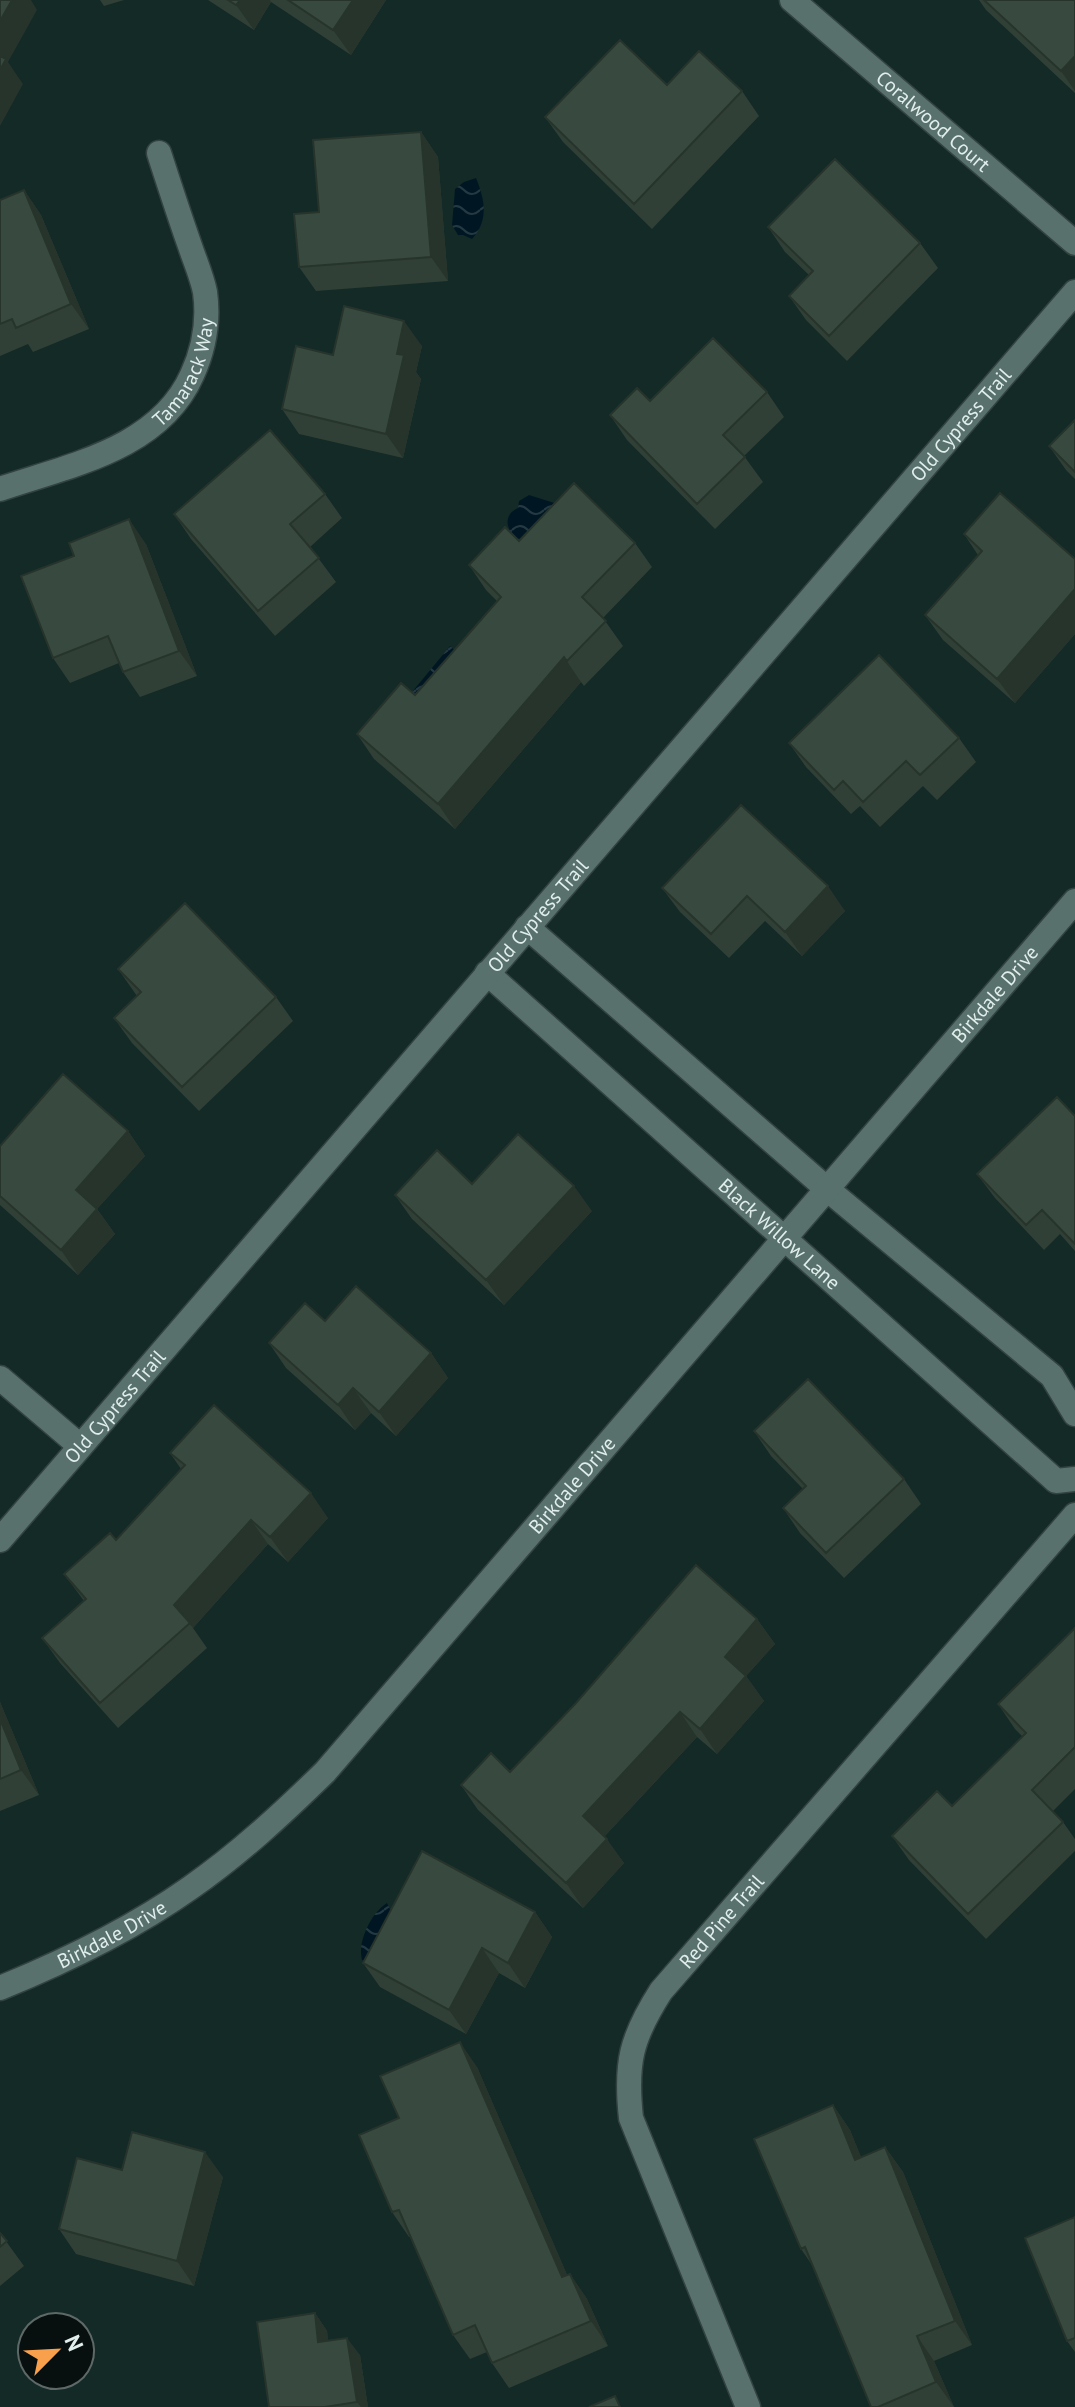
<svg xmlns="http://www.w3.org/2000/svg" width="1075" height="2407" font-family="'PT Sans',sans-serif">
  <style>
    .water { fill: url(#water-waves) }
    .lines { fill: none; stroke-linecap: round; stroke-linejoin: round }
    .street-casing { stroke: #324340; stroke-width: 27 }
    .secondary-casing { stroke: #324340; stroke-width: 27 }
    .street { stroke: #58716d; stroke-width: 24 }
    .secondary { stroke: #58716d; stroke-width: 24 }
    .wall { fill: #304036 }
    .shaded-wall { fill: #27342c }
    .building { fill: #384a3f; stroke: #27342c; stroke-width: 2 }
    .labels { text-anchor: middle; stroke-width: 8; stroke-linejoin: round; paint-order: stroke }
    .street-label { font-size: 20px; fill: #e1efec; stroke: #07100f }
  </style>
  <defs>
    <pattern id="water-waves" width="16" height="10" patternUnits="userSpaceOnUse" patternTransform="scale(2)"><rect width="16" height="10" fill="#001723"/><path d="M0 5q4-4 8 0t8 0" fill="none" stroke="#253943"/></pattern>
  </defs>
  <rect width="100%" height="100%" fill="#132a27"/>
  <path class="water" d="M 476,178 C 485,200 489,220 472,239 L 463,235 L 458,235 L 452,225 L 455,189 L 464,182 Z
    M 529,495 L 561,505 L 526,537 L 519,539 C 506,532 502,515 518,508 L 519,501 Z
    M 450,646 L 468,662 L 423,702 L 412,692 Z
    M 387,1903 L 400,1932 L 374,1965 L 362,1960 C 357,1942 371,1913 387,1903 Z"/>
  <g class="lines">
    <g class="street-casing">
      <g id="street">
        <path id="s1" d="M 792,0 L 1075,243"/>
        <path id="s2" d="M 0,489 C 70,465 159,449 192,375 C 204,349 209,321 205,292 C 202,277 195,261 190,246 C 179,215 169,184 159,153"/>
        <path d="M 527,927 L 827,1189 L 1052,1376 L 1075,1414"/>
        <path id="s3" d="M 487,973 L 1056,1481 L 1075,1479"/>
        <path d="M 0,1378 L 80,1446"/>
        <path id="s4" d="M 0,1540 L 1075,292"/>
        <path id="s5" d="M 748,2407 L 631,2118 C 625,2063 631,2038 661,1991 L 1075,1515"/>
      </g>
    </g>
    <g class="secondary-casing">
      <g id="secondary">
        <path id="s6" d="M 0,1988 C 66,1961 132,1929 190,1888 C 239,1854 283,1813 325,1772 L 1075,901"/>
      </g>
    </g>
    <use href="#street" class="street"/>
    <use href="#secondary" class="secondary"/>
  </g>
  <path class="wall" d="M 100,0 L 124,0 L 104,6 Z
    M 208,0 L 386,0 L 351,55 L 271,2 L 254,30 Z
    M 979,0 L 1075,0 L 1075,93 L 986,10 Z
    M 667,85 L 742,91 L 759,116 L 652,229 L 563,142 L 545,117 Z
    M 421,132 L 438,157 L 448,281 L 316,291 L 299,267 L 319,212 Z
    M 24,190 L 41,215 L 89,329 L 33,352 L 28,344 L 0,356 L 0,200 Z
    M 768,227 L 920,243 L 938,268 L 847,361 L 806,320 L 789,296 L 809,275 L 785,252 Z
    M 422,346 L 416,372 L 421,379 L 403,458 L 299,434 L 282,409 L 333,355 Z
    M 767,392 L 784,417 L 744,456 L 763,482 L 715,529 L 627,440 L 610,415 L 650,401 Z
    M 1075,420 L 1075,479 L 1066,470 L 1049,446 Z
    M 325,494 L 342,518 L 310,547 L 336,582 L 275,636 L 191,539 L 174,514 Z
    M 964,534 L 1075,559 L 1075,634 L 1015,703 L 943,640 L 925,615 L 978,555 Z
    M 519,541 L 635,543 L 652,567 L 603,618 L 623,646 L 584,686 L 581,682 L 455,829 L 374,759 L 357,734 L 415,695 L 497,601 L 486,590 L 469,565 Z
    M 146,544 L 197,676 L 140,697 L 123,672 L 119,663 L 70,683 L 53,658 Z
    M 959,738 L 976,762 L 937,800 L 923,786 L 880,827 L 860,806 L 851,814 L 806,767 L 789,743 Z
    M 741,805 L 845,911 L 802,956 L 765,921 L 729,958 L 680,912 L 662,888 Z
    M 118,969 L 276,997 L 293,1021 L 199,1111 L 132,1043 L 114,1018 L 137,996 Z
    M 1075,1116 L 1075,1251 L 1060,1234 L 1044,1250 L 995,1198 L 977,1174 Z
    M 128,1131 L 145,1156 L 97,1209 L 115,1234 L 78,1275 L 0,1205 L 0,1146 Z
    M 472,1184 L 592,1211 L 504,1305 L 412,1219 L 395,1195 Z
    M 325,1321 L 431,1353 L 448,1378 L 396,1436 L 371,1413 L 355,1430 L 286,1368 L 269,1343 Z
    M 754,1431 L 904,1479 L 921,1504 L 844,1578 L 800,1533 L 783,1508 L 803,1489 L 771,1456 Z
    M 170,1453 L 328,1518 L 288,1562 L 268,1544 L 193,1628 L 207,1648 L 118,1728 L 60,1663 L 42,1638 L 84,1601 L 64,1574 L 116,1540 L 181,1469 Z
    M 757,1619 L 775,1644 L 746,1676 L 764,1701 L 717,1754 L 697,1737 L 604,1837 L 624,1863 L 583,1908 L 478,1810 L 461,1785 L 510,1772 Z
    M 1075,1628 L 1075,1789 L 1053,1811 L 1063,1822 L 1075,1839 L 1075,1851 L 986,1939 L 909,1860 L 892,1836 L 952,1806 L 1023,1737 L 1015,1729 L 998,1704 Z
    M 0,1702 L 39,1795 L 0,1811 Z
    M 535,1912 L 552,1937 L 525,1988 L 499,1973 L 466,2034 L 380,1987 L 363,1963 Z
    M 477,2067 L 567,2275 L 570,2274 L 587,2299 L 608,2346 L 509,2388 L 492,2363 L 487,2352 L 470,2359 L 453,2335 L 410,2237 L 409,2237 L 392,2212 Z
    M 833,2105 L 850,2130 L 861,2158 L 885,2147 L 903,2172 L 972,2345 L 934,2361 L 954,2407 L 871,2407 L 812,2265 L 801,2249 Z
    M 223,2177 L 194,2286 L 76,2254 L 59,2229 Z
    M 1075,2217 L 1075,2352 L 1067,2341 Z
    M 0,2233 L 24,2266 L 0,2286 Z
    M 315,2313 L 327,2331 L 328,2341 L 360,2355 L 368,2407 L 269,2407 Z"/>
  <path class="shaded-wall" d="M 12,0 L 31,0 L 37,10 L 8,62 L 23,84 L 0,126 L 0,21 Z
    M 240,0 L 270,0 L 271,2 L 254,30 L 236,5 Z
    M 353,0 L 386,0 L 351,55 L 333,30 Z
    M 1075,56 L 1075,91 L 1061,71 Z
    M 421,132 L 438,157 L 448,281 L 431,257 Z
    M 24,190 L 41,215 L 89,329 L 71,304 Z
    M 404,321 L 422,346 L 416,372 L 421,379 L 403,458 L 386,434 L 397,354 Z
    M 129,519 L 146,544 L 197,676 L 179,651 Z
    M 1075,589 L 1075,634 L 1015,703 L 997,679 Z
    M 564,657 L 581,682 L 455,829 L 438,804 Z
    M 828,886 L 845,911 L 802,956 L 785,932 Z
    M 128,1131 L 145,1156 L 97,1209 L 115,1234 L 78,1275 L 61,1250 L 76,1190 Z
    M 574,1186 L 592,1211 L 504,1305 L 486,1280 Z
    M 431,1353 L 448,1378 L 396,1436 L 379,1412 Z
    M 353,1388 L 371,1413 L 355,1430 L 338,1405 Z
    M 311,1493 L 328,1518 L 288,1562 L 270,1537 Z
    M 251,1520 L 268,1544 L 193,1628 L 174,1605 Z
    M 757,1619 L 775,1644 L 746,1676 L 764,1701 L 717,1754 L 700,1729 L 725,1657 Z
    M 0,1702 L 39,1795 L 21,1770 L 0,1719 Z
    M 680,1712 L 697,1737 L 600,1841 L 583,1816 Z
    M 607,1839 L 624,1863 L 583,1908 L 566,1883 Z
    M 535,1912 L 552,1937 L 525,1988 L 508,1963 Z
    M 482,1948 L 499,1973 L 466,2034 L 449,2010 Z
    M 460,2042 L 477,2067 L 579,2302 L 562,2277 Z
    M 833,2105 L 850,2130 L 873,2185 L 855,2160 Z
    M 885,2147 L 903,2172 L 972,2345 L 955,2321 Z
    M 205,2152 L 223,2177 L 194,2286 L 177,2261 Z
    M 570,2274 L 587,2299 L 608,2346 L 591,2321 Z
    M 315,2313 L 327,2331 L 331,2360 L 318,2342 Z
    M 917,2336 L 934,2361 L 954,2407 L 936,2382 Z
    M 347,2338 L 360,2355 L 368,2407 L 361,2407 L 357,2402 Z"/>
  <path class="building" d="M 0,0 L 12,0 L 0,21 Z
    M 228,0 L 240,0 L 236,5 Z
    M 288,0 L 353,0 L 333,30 Z
    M 984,0 L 1075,0 L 1075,56 L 1061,71 Z
    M 620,40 L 667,85 L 699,51 L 742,91 L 634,204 L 545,117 Z
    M 0,56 L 6,59 L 0,70 Z
    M 421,132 L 431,257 L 299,267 L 294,214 L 319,212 L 313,140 Z
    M 835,159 L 920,243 L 829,336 L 789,296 L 813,271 L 768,227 Z
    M 24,190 L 71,304 L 16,328 L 12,319 L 0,324 L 0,200 Z
    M 344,306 L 404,321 L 397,354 L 404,355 L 386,434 L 282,409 L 296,346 L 333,355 Z
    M 713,338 L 767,392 L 723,435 L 745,457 L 697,504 L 610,415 L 637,388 L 650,401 Z
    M 1075,420 L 1075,472 L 1049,446 Z
    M 270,430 L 325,494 L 290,524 L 319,558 L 258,611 L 174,514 Z
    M 574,483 L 635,543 L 582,597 L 606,621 L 567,661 L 564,657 L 438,804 L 357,734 L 401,683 L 415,695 L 501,597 L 469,565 L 505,527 L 519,541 Z
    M 1000,493 L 1075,559 L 1075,589 L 997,679 L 925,615 L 982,551 L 964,534 Z
    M 129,519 L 179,651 L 123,672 L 108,636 L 53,658 L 21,576 L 74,556 L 69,543 Z
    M 879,655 L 959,738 L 920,775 L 906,761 L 863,802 L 843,781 L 834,790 L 789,743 Z
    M 741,805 L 828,886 L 785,932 L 747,896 L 711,934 L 662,888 Z
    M 185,903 L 276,997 L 182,1087 L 114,1018 L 141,992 L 118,969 Z
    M 63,1074 L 128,1131 L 76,1190 L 97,1209 L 61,1250 L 0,1196 L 0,1146 Z
    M 1057,1097 L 1075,1116 L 1075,1244 L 1042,1210 L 1026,1225 L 977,1174 Z
    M 518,1134 L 574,1186 L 486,1280 L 395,1195 L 437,1150 L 472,1184 Z
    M 356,1286 L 431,1353 L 379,1412 L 353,1388 L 338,1405 L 269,1343 L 305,1303 L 325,1321 Z
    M 808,1379 L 904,1479 L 826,1553 L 783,1508 L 806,1486 L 754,1431 Z
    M 214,1405 L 311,1493 L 270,1537 L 251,1520 L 174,1605 L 190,1623 L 100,1703 L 42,1638 L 86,1599 L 64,1574 L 110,1533 L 116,1540 L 185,1465 L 170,1453 Z
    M 696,1565 L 757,1619 L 725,1657 L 746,1676 L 700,1729 L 680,1712 L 583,1816 L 607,1839 L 566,1883 L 461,1785 L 491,1753 L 510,1772 L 576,1703 Z
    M 1075,1628 L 1075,1747 L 1032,1790 L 1063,1822 L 968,1914 L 892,1836 L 937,1791 L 952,1806 L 1026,1733 L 998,1704 Z
    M 0,1719 L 21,1770 L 0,1779 Z
    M 422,1851 L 535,1912 L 508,1963 L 482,1948 L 449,2010 L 363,1963 Z
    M 460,2042 L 562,2277 L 570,2274 L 591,2321 L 492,2363 L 475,2325 L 453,2335 L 399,2210 L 392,2212 L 359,2135 L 399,2118 L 380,2076 Z
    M 833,2105 L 855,2160 L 885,2147 L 955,2321 L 917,2336 L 936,2382 L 878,2407 L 871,2407 L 805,2247 L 801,2249 L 754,2139 Z
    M 132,2132 L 205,2152 L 177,2261 L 59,2229 L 77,2158 L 122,2170 Z
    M 1075,2217 L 1075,2338 L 1067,2341 L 1025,2238 Z
    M 0,2233 L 7,2241 L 0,2247 Z
    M 315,2313 L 318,2342 L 347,2338 L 357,2402 L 325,2407 L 269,2407 L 257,2322 Z
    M 615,2396 L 620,2407 L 589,2407 Z"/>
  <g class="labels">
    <g class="street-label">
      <text dy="7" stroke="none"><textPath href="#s1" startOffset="186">Coralwood Court</textPath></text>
      <text dy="7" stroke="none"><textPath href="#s2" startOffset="230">Tamarack Way</textPath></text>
      <text dy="7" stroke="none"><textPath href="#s4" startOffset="1472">Old Cypress Trail</textPath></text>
      <text dy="7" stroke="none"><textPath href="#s4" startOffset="824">Old Cypress Trail</textPath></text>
      <text dy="7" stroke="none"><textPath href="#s6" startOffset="1420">Birkdale Drive</textPath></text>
      <text dy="7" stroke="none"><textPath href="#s3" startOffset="392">Black Willow Lane</textPath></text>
      <text dy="7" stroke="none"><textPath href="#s4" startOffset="176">Old Cypress Trail</textPath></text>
      <text dy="7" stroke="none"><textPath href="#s6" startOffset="772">Birkdale Drive</textPath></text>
      <text dy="7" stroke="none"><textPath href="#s5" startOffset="538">Red Pine Trail</textPath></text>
      <text dy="7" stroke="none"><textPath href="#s6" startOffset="124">Birkdale Drive</textPath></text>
    </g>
  </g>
  <g transform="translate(56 2351) rotate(66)"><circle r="38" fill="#07100f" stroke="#5e6967" stroke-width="2"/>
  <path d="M0-6L14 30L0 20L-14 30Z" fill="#f9a04c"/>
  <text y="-12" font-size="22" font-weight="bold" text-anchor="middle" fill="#e1efec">N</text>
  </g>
</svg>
